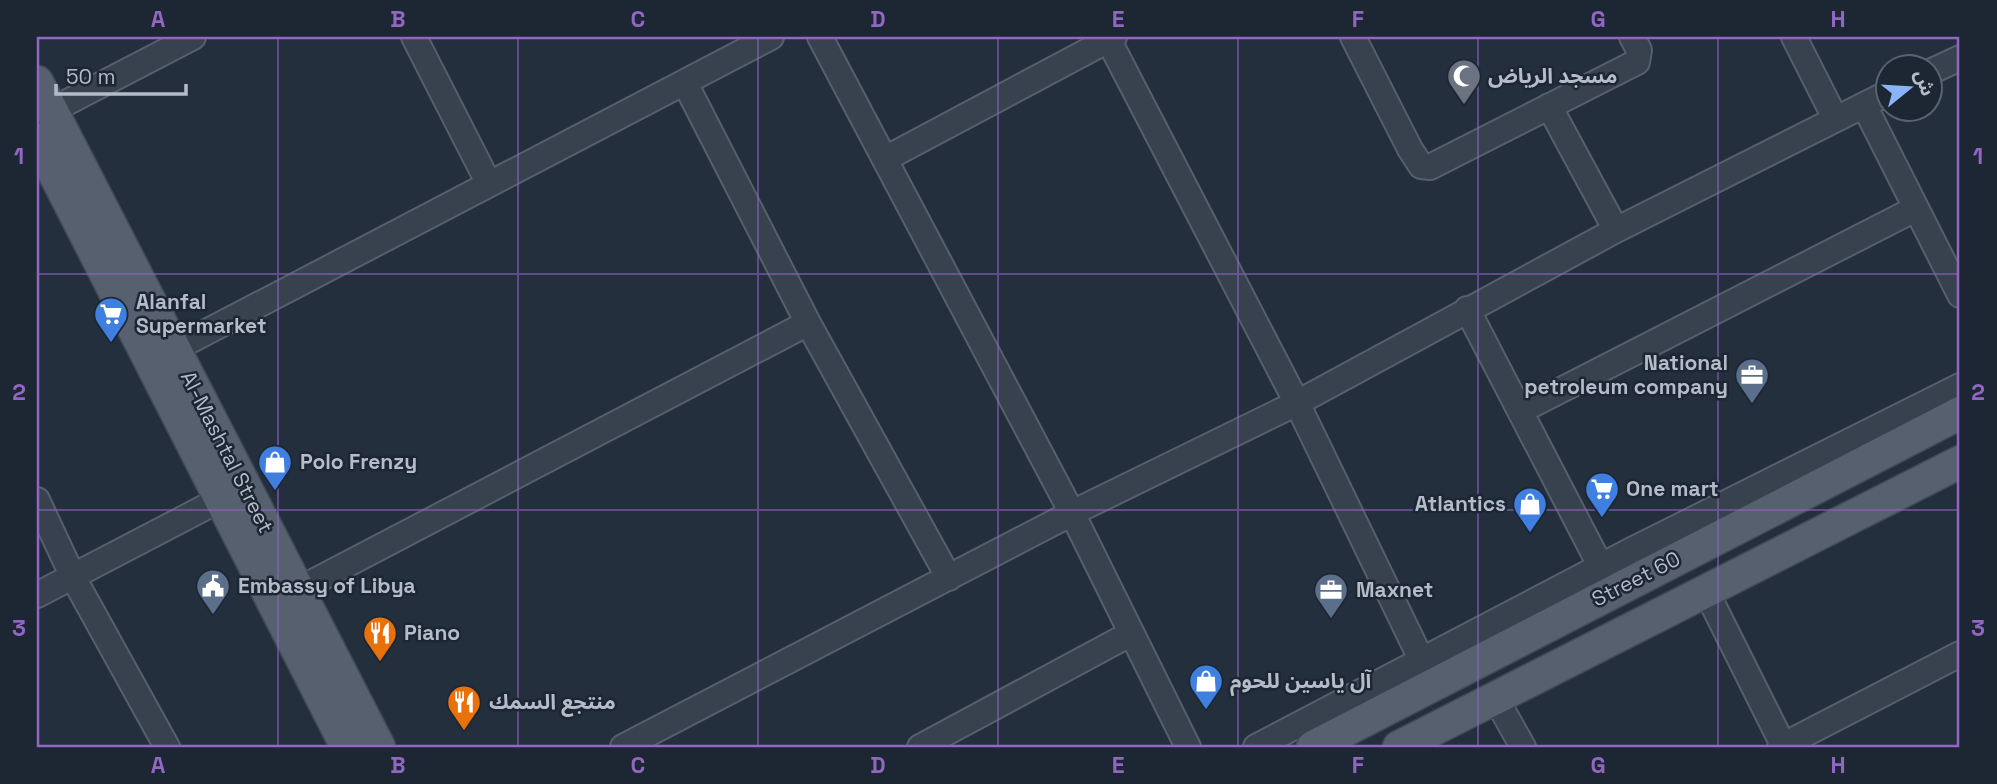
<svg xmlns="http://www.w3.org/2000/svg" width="1997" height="784" font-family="'Space Grotesk','Noto Sans Arabic',sans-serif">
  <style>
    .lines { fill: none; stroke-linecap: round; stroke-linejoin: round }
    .minor-casing { stroke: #565f6c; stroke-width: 28 }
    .major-casing { stroke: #414a57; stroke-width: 35 }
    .minor { stroke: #38414e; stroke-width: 24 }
    .major { stroke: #56606e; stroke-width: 32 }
    .grid { fill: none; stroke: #9266c3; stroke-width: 2; stroke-opacity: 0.55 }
    .labels { text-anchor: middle; stroke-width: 5; stroke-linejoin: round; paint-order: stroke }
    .poi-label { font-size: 21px; font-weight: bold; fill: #b4bcc9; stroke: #1d2633; text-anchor: start }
    .street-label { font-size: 21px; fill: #b4bcc9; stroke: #1d2633 }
    .neatline { fill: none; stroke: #9266c3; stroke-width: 2.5 }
    .grid-label { font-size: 23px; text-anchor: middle; font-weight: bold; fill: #9266c3 }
  </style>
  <rect width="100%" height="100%" fill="#242f3e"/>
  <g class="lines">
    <g class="minor-casing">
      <path id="minor" d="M 414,37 L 489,184
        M 820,37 L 1072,513 L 1188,747
        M 1107,37 L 1297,403 L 1422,661
        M 1353,37 L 1410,149 L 1421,166 L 1430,167 L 1637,62 L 1639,50 L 1632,37
        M 1794,37 L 1835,118
        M 1930,72 L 1960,58
        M 685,83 L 808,323 L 949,578
        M 1864,105 L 1960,295
        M 1549,106 L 1616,230
        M 37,118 L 193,37
        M 885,159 L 1114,37
        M 1467,309 L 1601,567
        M 174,349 L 771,37
        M 1520,411 L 1915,209
        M 37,500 L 73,577 L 167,747
        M 298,590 L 808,323
        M 1706,591 L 1784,747
        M 37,595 L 221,499
        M 1496,699 L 1523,747
        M 623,747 L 1072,513 L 1297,403 L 1616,230 L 1888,93
        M 920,747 L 1130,634
        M 1256,747 L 1632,550 L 1960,386
        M 1780,747 L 1960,654"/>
    </g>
    <g class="major-casing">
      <path id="major" d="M 37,82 L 379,747
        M 37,139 L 347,747
        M 1313,747 L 1960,413
        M 1399,747 L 1960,462"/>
    </g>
    <use href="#minor" class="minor"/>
    <use href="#major" class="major"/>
  </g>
  <path class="grid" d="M 278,37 L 278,747M 518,37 L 518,747M 758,37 L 758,747M 998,37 L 998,747M 1238,37 L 1238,747M 1478,37 L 1478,747M 1718,37 L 1718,747M 37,274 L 1960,274M 37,510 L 1960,510"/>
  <defs>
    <g id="mosque-pin" transform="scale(1.75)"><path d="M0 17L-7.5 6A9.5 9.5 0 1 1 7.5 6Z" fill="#6b7280" stroke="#1d2633"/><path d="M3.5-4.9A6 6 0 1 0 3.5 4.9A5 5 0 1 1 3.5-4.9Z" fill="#fff"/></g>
    <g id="supermarket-pin" transform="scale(1.75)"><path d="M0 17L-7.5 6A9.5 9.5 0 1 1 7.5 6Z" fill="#3f7fe0" stroke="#1d2633"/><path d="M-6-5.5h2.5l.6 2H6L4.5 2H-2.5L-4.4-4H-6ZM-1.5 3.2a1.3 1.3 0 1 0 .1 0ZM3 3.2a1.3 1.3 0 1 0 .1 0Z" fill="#fff"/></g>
    <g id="office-pin" transform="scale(1.75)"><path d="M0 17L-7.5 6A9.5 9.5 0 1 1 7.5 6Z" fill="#5c6f8a" stroke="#1d2633"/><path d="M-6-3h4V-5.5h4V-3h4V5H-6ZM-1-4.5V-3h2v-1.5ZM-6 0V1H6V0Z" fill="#fff"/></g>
    <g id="shop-pin" transform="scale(1.75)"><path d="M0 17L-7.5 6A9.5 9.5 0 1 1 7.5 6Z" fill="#3f7fe0" stroke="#1d2633"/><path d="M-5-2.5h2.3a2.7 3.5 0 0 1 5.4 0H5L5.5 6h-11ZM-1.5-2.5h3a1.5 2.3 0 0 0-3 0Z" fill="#fff"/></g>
    <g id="civic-pin" transform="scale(1.75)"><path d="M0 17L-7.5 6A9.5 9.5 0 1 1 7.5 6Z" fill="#5c6f8a" stroke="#1d2633"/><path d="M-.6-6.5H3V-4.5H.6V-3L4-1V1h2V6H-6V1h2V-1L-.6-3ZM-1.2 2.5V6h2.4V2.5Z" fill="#fff"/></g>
    <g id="restaurant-pin" transform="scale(1.75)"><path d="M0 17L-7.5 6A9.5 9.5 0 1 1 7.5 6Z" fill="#e8710a" stroke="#1d2633"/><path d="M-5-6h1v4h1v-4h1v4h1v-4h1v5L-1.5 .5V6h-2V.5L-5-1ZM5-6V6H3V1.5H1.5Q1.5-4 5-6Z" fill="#fff"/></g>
  </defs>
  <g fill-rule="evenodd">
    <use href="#mosque-pin" x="1464" y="76"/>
    <use href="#supermarket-pin" x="111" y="314"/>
    <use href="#office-pin" x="1752" y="375"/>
    <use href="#shop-pin" x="275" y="462"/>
    <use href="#supermarket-pin" x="1602" y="489"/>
    <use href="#shop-pin" x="1530" y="504"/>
    <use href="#civic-pin" x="213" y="586"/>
    <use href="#office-pin" x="1331" y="590"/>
    <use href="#restaurant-pin" x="380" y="633"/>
    <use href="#shop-pin" x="1206" y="681"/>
    <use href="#restaurant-pin" x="464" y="702"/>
  </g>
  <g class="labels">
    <g class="poi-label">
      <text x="1488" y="83">مسجد الرياض</text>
      <text x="136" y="309">Alanfal<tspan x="136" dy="24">Supermarket</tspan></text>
      <text x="1728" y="370" text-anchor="end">National<tspan x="1728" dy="24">petroleum company</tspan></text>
      <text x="300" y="469">Polo Frenzy</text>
      <text x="1626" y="496">One mart</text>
      <text x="1506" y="511" text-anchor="end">Atlantics</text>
      <text x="238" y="593">Embassy of Libya</text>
      <text x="1356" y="597">Maxnet</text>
      <text x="404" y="640">Piano</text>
      <text x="1230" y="688">آل ياسين للحوم</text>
      <text x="489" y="709">منتجع السمك</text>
    </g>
    <g class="street-label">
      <text transform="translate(227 452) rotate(63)" y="7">Al-Mashtal Street</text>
      <text transform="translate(1636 579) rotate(-27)" y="7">Street 60</text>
    </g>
  </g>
  <rect width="1997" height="784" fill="none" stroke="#1d2633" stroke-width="77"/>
  <g transform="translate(1909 88) rotate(72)"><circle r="33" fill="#1d2633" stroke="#59626f" stroke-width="2"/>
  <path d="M0-5L12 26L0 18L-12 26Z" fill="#8ab4f8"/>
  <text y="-10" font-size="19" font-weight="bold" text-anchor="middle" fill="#b4bcc9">ش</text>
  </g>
  <path d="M56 84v10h130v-10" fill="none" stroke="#b4bcc9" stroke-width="3.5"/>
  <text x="66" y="84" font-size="21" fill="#b4bcc9" stroke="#1d2633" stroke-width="5" paint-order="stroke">50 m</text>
  <rect x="38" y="38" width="1920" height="708" class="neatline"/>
  <g class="grid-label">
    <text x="158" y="27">A</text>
    <text x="398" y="27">B</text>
    <text x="638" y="27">C</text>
    <text x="878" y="27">D</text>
    <text x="1118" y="27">E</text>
    <text x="1358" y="27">F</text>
    <text x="1598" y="27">G</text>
    <text x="1838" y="27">H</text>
    <text x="19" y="164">1</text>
    <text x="1978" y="164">1</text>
    <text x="19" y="400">2</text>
    <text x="1978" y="400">2</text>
    <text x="19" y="636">3</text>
    <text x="1978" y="636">3</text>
    <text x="158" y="773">A</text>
    <text x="398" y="773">B</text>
    <text x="638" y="773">C</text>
    <text x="878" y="773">D</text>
    <text x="1118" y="773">E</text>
    <text x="1358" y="773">F</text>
    <text x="1598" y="773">G</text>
    <text x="1838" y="773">H</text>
  </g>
</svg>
